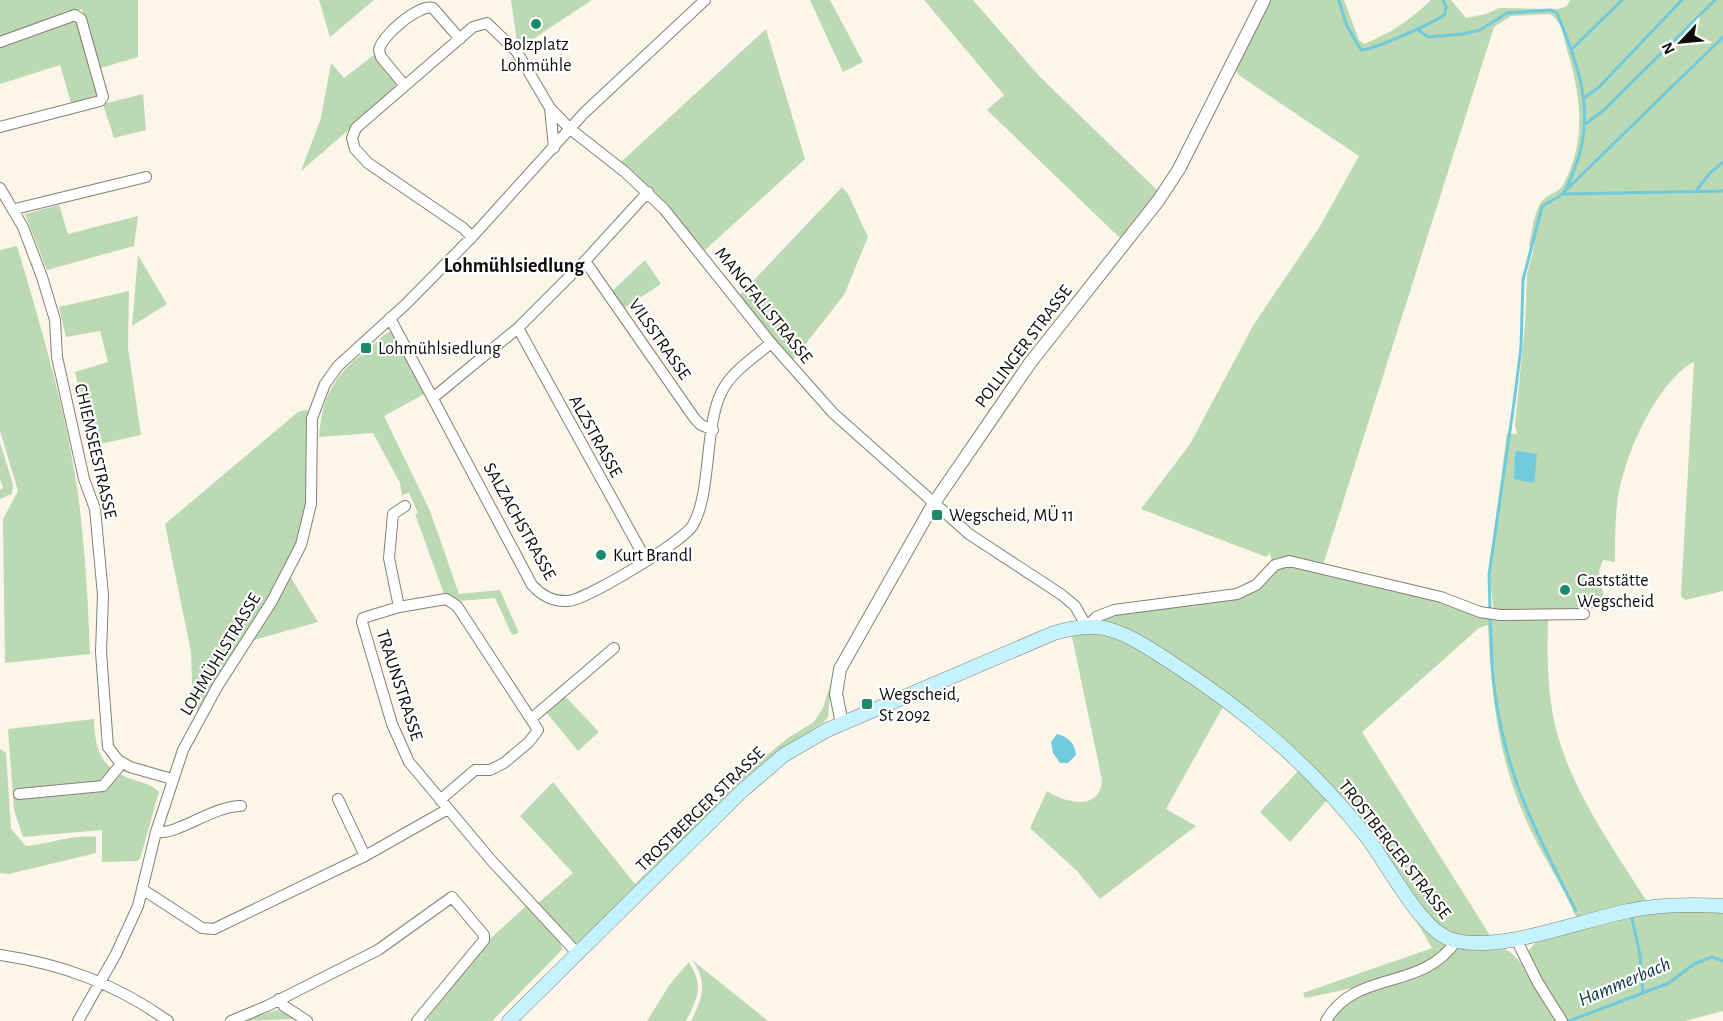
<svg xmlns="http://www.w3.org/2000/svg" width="1723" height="1021" font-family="'Alegreya Sans',sans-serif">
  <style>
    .green { fill: #bbd9b2 }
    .water { fill: #70cadc }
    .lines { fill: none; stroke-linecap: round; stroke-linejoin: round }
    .stream { stroke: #70cadc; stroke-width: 3 }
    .minor-casing { stroke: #848074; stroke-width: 12 }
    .tertiary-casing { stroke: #848074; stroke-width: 14 }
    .secondary-casing { stroke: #848074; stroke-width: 15 }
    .minor { stroke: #fff; stroke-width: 10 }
    .tertiary { stroke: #fff; stroke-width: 12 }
    .secondary { stroke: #c4f2fe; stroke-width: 14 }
    .poi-dot { fill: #198a6a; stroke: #fff; stroke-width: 2 }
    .labels { text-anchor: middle; stroke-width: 4.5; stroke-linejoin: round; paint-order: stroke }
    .poi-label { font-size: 18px; fill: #0d0c08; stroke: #fff; text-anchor: start }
    .street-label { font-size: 18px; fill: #0d0c08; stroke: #fff }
    .neighbourhood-label { font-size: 20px; font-weight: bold; fill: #0d0c08; stroke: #fff }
    .water-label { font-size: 20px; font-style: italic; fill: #0b373f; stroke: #fff }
  </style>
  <rect width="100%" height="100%" fill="#fbf6e9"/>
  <path class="green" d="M 0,0 L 138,0 L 138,57 L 101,68 L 82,9 L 0,36 Z
    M 319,0 L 374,0 L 330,37 Z
    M 511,0 L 592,0 L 518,49 Z
    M 810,0 L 830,0 L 863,62 L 843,72 Z
    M 924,0 L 973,0 L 1040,77 L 1158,191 L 1121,239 L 987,110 L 1004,95 Z
    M 1269,0 L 1344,0 L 1359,40 L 1364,44 C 1390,34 1411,19 1431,0 L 1451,0 L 1466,18 L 1486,14 L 1499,8 L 1558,9 L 1567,6 L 1570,0 L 1723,0 L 1723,591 L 1685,600 L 1681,596 L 1694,362 C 1656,382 1625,455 1618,497 C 1615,518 1615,541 1615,562 L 1603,560 L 1599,571 L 1605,605 L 1603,608 L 1494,613 L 1489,570 L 1507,433 L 1517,434 L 1515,425 L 1525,325 L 1527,275 L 1534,246 L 1529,246 C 1532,233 1534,207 1545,198 C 1551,193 1558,193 1563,185 C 1587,141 1581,95 1567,50 C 1564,38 1561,18 1549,14 L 1511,16 L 1494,27 L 1323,565 L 1272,563 L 1270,553 L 1266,557 L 1141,509 L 1190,444 L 1254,324 L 1319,228 L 1359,156 L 1240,76 L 1234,68 Z
    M 77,21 L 99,95 L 71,103 L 60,65 L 0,84 L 0,45 Z
    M 766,29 L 805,159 L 704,251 L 651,189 L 621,162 Z
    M 374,55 L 396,80 L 396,89 L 301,171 L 321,118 L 331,63 L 344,78 Z
    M 143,94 L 146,130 L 114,138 L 103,104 Z
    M 842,187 L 848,194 L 868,237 L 844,295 L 792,361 L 739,296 Z
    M 59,205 L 68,234 L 138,216 L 134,246 L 47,270 L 25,214 Z
    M 17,246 C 41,327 66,410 78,494 C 85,547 88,600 90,654 L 5,663 L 3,519 L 18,491 L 0,431 L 0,250 Z
    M 138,255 L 167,304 L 132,326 Z
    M 645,260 L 661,284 L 623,309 L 611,292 Z
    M 129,291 L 128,348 L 141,435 L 91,446 L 75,372 L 108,362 L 100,331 L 66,337 L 59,307 Z
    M 392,331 L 428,392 L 384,416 L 430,511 L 459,594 L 500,590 L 519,633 L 512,635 L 495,598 L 458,601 L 444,594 L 415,514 L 418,513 L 409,493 L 402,495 L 400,483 L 373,433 L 319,437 C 322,394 336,373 370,348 C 377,342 383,334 392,331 Z
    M 305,410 L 310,412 C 309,443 313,478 307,509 C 296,573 233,653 198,710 L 193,708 L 191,652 L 165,524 L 298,412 Z
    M 0,443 L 13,484 L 12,494 L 0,499 L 0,490 L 3,488 L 0,479 Z
    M 1285,564 L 1446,602 L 1548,618 C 1547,656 1547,696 1557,733 C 1574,794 1614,850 1648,903 L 1577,919 C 1562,883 1538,850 1523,813 C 1497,753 1491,690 1488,625 L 1479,628 L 1362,732 L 1491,937 L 1478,938 L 1442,931 L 1281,740 L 1100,621 L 1105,615 L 1216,600 L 1265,578 Z
    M 290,576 L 318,622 L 250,641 Z
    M 1071,632 L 1104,633 L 1146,652 L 1224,705 L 1166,809 L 1196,826 L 1100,899 L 1077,871 L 1030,828 L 1047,791 C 1065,803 1100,812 1102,780 Z
    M 837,664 L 831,684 L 828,717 L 823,723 L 786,746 L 749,775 L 579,943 L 575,943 L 537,904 L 573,873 L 520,816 L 553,782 L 635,884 L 750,769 L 788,738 L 814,722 L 823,708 Z
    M 565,696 L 599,732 L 578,751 L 546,712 Z
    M 94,719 C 95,751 101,769 134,780 C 143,783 153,785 159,792 L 140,859 L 137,861 L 102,862 L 102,830 L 23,837 L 14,810 L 8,729 Z
    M 0,749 L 6,753 L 11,829 L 26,846 C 50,844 73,834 96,837 L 96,853 L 9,874 L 0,873 Z
    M 1299,770 L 1328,799 L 1290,842 L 1260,812 Z
    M 527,905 L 560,942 L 562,949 L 559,953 L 492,1021 L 429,1021 L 427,1019 L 491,938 Z
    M 1408,907 L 1444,942 L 1445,948 C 1462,950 1479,944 1496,946 C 1522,949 1543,1000 1556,1021 L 1328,1021 L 1362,986 L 1305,998 L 1303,993 L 1432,948 Z
    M 1723,911 L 1723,1011 L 1685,1021 L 1567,1021 L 1529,958 L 1528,951 L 1538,940 L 1643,912 Z
    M 692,960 L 757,1012 L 768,1021 L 691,1021 C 703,998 708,982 692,960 Z
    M 689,962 C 704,987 698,997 686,1021 L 647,1021 L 670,984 Z
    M 280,1009 L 297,1019 L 243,1021 Z"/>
  <path class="water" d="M 1517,451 L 1537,454 L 1534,483 L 1514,479 L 1515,453 Z
    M 1057,734 C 1068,737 1075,743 1076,755 L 1068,763 L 1060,763 L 1053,753 L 1051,742 Z"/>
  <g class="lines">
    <path class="stream" d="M 1339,0 L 1346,24 L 1361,50 C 1373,50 1434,23 1445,14 L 1446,7 L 1443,0
      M 1417,29 L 1428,37 L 1463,34 L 1480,30 L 1507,13 L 1551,10 L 1557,13 C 1579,66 1597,115 1574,170 C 1571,177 1569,186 1564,192 C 1559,199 1548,201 1542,207 L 1523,280 L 1521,347 L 1514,403 L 1489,575 L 1490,609
      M 1572,49 L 1622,0
      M 1584,98 L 1598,88 L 1682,0
      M 1587,123 L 1605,109 L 1715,0
      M 1565,191 L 1723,37
      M 1696,191 L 1710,173 L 1723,162
      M 1564,194 L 1723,191
      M 1490,619 C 1492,644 1491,669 1495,693 C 1506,777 1538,837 1576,911
      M 1632,919 L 1640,955 L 1643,993
      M 1569,1021 L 1669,983 L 1694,964 L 1712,957 L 1723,961"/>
    <g class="minor-casing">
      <path id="minor" d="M 0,42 L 75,15 L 81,19 L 103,97 L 100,101 L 0,127
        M 405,86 L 381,57 L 379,50 C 381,36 419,4 433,8 L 460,39
        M 550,108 L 554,148
        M 0,188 L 23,227 L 42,277 L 55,320 L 57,357 L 84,479 L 95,509 L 103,595 L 101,652 L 108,747 L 118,760 L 130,767 L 172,779
        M 15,209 L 146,177
        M 472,237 L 463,228 L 368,163 L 355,149 L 352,138 L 356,128 L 473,27 L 487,23 L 517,52 L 550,108 L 569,128 L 625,172 L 664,209 L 771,343 L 833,413 L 969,534 L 1062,595 L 1075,606 L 1087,627 L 1096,617 L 1114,610 L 1237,594 L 1256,585 L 1275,565 L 1289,561 L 1441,597 L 1480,612 L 1500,615 L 1584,614
        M 585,261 L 695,419 L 701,425 L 713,430
        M 390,318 L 532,585 C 542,596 553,602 568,601 C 586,600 684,541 693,525 C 712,491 704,426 722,391 C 732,371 755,357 771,343
        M 518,328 L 646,560
        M 434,397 L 518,328 L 585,261 L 648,192
        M 399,607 L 389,558 L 393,514 L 405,506
        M 532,718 L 614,648
        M 19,794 L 103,786 L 122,763
        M 338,799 L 365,856
        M 440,800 L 475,770 L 490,770 L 504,763 L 529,742 L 538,730 L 457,606 L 446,599 L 399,607 L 363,618 L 362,622 L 392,724 L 409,762 L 491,860 L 577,953
        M 156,832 C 179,835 212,806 241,806
        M 142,889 L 202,928 L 214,929 L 365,856 L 448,809
        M 1516,939 L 1538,983 L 1562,1021
        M 0,955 C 62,964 116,984 168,1021
        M 279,999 L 284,1006 L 307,1021
        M 78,1021 L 116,954 L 138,906 L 156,832 L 183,750 L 217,687 L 272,601 L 301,545 L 311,504 L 312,418 L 325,384 L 338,366 L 406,304 L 472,237 L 584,113 L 705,0
        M 231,1021 L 267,1006 L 378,950 L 452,897 L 484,935 L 484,940 L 417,1021
        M 1326,1021 C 1355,969 1422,992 1456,941"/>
    </g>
    <g class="tertiary-casing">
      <path id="tertiary" d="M 842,723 L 836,694 L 840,669 L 934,503 L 1030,363 L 1158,201 L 1179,169 L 1264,0"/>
    </g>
    <g class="secondary-casing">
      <path id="secondary" d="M 509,1021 L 743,790 L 784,755 L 827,730 L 1054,633 C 1071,628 1087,625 1104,628 C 1128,633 1152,650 1172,663 C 1245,710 1312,767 1365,835 C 1387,862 1419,928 1450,939 C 1495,955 1581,920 1628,911 C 1659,904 1691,904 1723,906"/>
    </g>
    <use href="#minor" class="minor"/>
    <use href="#tertiary" class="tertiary"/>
    <use href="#secondary" class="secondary"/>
  </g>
  <g class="poi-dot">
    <circle cx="536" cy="24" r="6"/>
    <rect x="360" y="342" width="12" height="12" rx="3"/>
    <rect x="931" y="509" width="12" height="12" rx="3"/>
    <circle cx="601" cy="555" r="6"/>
    <circle cx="1565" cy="590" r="6"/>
    <rect x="861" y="698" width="12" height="12" rx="3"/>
  </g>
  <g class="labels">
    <g class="poi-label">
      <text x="536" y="50" text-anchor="middle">Bolzplatz<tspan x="536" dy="21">Lohmühle</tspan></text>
      <text x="378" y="354">Lohmühlsiedlung</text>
      <text x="949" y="521">Wegscheid, MÜ 11</text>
      <text x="613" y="561">Kurt Brandl</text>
      <text x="1577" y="586">Gaststätte<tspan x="1577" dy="21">Wegscheid</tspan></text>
      <text x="879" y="700">Wegscheid,<tspan x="879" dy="21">St 2092</tspan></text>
    </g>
    <g class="street-label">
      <text transform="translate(764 305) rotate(51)" y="6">MANGFALLSTRASSE</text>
      <text transform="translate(660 339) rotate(55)" y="6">VILSSTRASSE</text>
      <text transform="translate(1023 346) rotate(-53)" y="6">POLLINGER STRASSE</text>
      <text transform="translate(596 436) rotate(61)" y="6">ALZSTRASSE</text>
      <text transform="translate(96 451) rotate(77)" y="6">CHIEMSEESTRASSE</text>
      <text transform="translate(520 521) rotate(61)" y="6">SALZACHSTRASSE</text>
      <text transform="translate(220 654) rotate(-59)" y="6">LOHMÜHLSTRASSE</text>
      <text transform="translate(400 685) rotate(72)" y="6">TRAUNSTRASSE</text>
      <text transform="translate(700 809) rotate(-44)" y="6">TROSTBERGER STRASSE</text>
      <text transform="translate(1395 849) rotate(52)" y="6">TROSTBERGER STRASSE</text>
    </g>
    <g class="neighbourhood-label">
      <text x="514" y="272">Lohmühlsiedlung</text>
    </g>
    <g class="water-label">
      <text transform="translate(1624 981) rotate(-23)" y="7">Hammerbach</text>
    </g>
  </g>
  <g transform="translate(1681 42) rotate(244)" stroke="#ffffff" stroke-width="4.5" paint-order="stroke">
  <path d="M0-4.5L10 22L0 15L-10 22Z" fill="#0d0c08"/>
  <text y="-9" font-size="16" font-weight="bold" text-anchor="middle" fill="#0d0c08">N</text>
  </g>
</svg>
